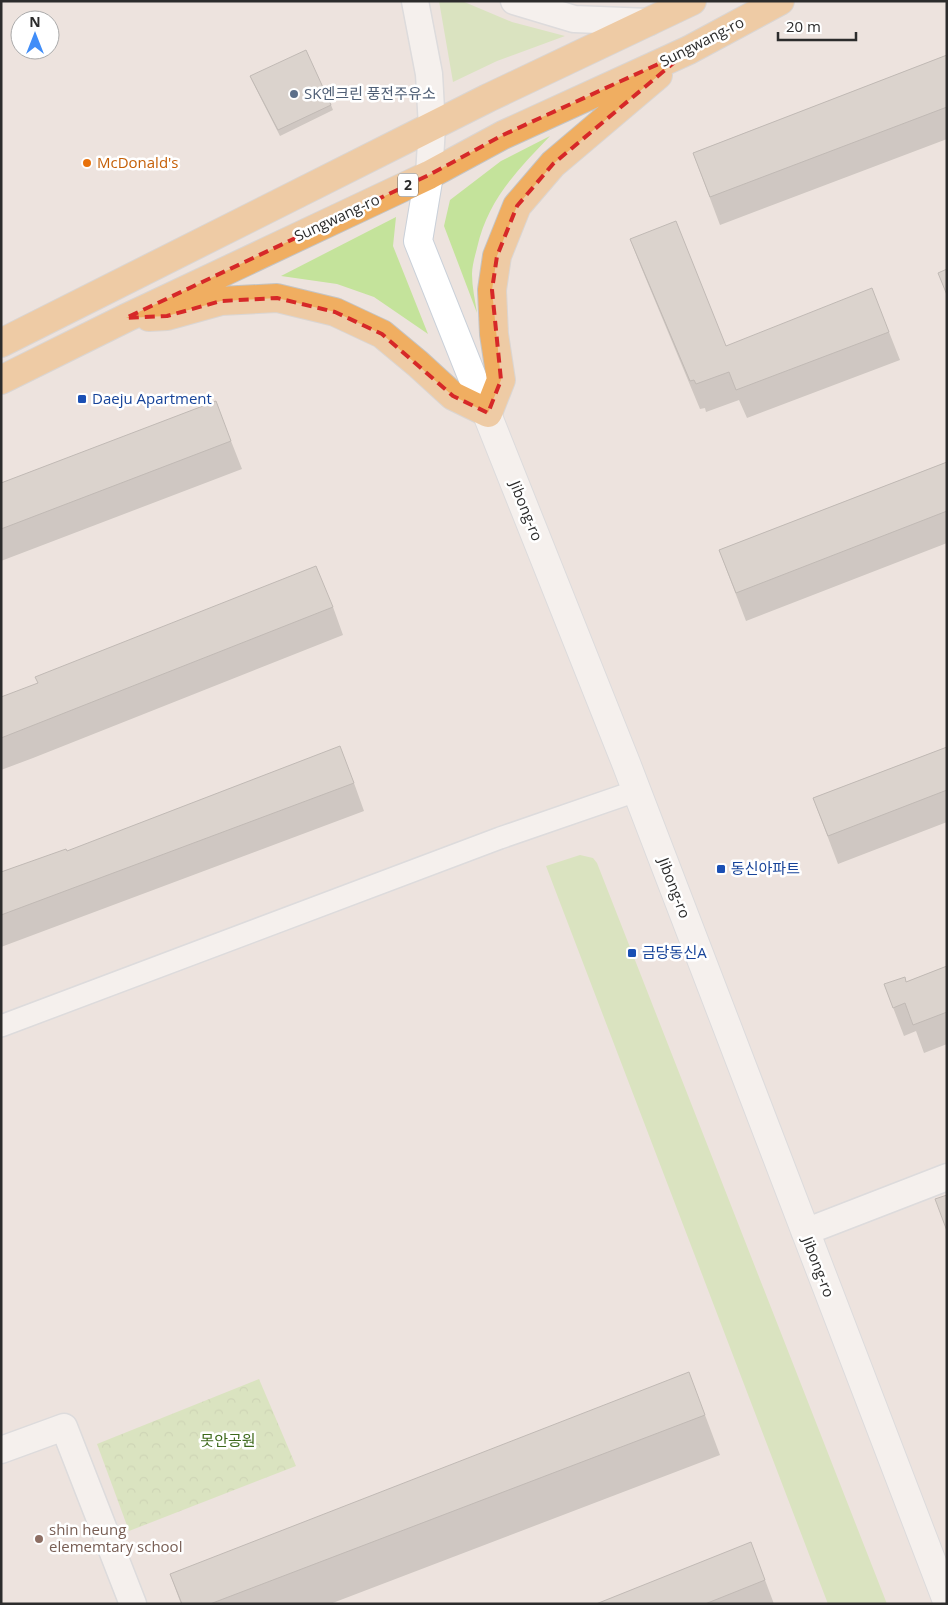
<svg xmlns="http://www.w3.org/2000/svg" width="948" height="1605" font-family="'Open Sans','Noto Sans KR',sans-serif">
  <style>
    .grass { fill: #c4e39b }
    .park { fill: url(#park-crowns) }
    .lines { fill: none; stroke-linecap: round; stroke-linejoin: round }
    .minor-casing { stroke: #c9d0d9; stroke-width: 24 }
    .tertiary-casing { stroke: #c9d0d9; stroke-width: 29 }
    .secondary-casing { stroke: #c9d0d9; stroke-width: 30 }
    .primary-casing { stroke: #c4c4c4; stroke-width: 30 }
    .minor { stroke: #fff; stroke-width: 21 }
    .tertiary { stroke: #fff; stroke-width: 26 }
    .secondary { stroke: #fff; stroke-width: 28 }
    .primary { stroke: #f0ae61; stroke-width: 28 }
    .wall { fill: #aaa49f }
    .building { fill: #c6bfb9; stroke: #8b8682 }
    .marked { fill: none; stroke: #d62828; stroke-width: 4; stroke-dasharray: 10 6; stroke-linejoin: round }
    .service-dot { fill: #5c6f8a; stroke: #fff; stroke-width: 2 }
    .food-dot { fill: #e8710a; stroke: #fff; stroke-width: 2 }
    .transit-dot { fill: #1a4fb4; stroke: #fff; stroke-width: 2 }
    .education-dot { fill: #8d6e63; stroke: #fff; stroke-width: 2 }
    .labels { text-anchor: middle; stroke-width: 5; stroke-linejoin: round; paint-order: stroke }
    .shield { fill: #fff; stroke: #6b6b6b; stroke-width: 1 }
    .shield-label { font-size: 14px; font-weight: bold; fill: #2c2c2c }
    .street-label { font-size: 15px; fill: #2c2c2c; stroke: #fff }
    .service-label { font-size: 15px; fill: #4e5e75; stroke: #fff; text-anchor: start }
    .food-label { font-size: 15px; fill: #c56008; stroke: #fff; text-anchor: start }
    .transit-label { font-size: 15px; fill: #164399; stroke: #fff; text-anchor: start }
    .park-label { font-size: 15px; fill: #3d691b; stroke: #fff }
    .education-label { font-size: 15px; fill: #785e54; stroke: #fff; text-anchor: start }
  </style>
  <defs>
    <pattern id="park-crowns" width="20" height="18" patternUnits="userSpaceOnUse" patternTransform="scale(1.25)"><rect width="20" height="18" fill="#c4e39b"/><path d="M2 6a3 3 0 1 1 6 0M12 15a3 3 0 1 1 6 0" fill="none" stroke="#a9c386"/></pattern>
  </defs>
  <rect width="100%" height="100%" fill="#ede3de"/>
  <path class="grass" d="M 439,1 L 462,1 L 512,22 L 565,36 L 497,61 L 453,82 Z
    M 550,136 C 517,171 488,199 477,248 C 475,256 472,266 472,274 C 472,287 475,300 477,313 L 444,226 L 450,200 L 501,161 Z
    M 396,217 L 393,246 L 428,334 L 374,297 L 337,284 L 281,276 Z
    M 580,855 L 593,858 L 597,863 L 887,1604 L 828,1604 L 546,866 Z"/>
  <path class="park" d="M 259,1379 L 296,1466 L 129,1531 L 97,1444 Z"/>
  <g class="lines">
    <g class="minor-casing">
      <path id="minor" d="M 1,1026 L 500,838 L 636,791"/>
    </g>
    <g class="tertiary-casing">
      <path id="tertiary" d="M 415,1 L 429,74 L 432,127 L 429,175
        M 514,1 L 574,19 L 649,22
        M 805,1232 L 947,1177
        M 1,1450 L 64,1427 L 133,1604"/>
    </g>
    <g class="secondary-casing">
      <path id="secondary" d="M 429,175 L 418,241 L 626,763 L 947,1601"/>
    </g>
    <g class="primary-casing">
      <path id="primary" d="M 149,317 L 167,316 L 221,301 L 277,298 L 335,312 L 382,334 L 418,364 L 453,396 L 488,413 L 501,380 L 494,334 L 492,290 L 497,256 L 517,206 L 553,164 L 658,75
        M 1,343 L 488,98 L 692,1
        M 1,380 L 126,318 L 429,175 L 503,135 L 689,50 L 780,1"/>
    </g>
    <use href="#minor" class="minor"/>
    <use href="#tertiary" class="tertiary"/>
    <use href="#secondary" class="secondary"/>
    <use href="#primary" class="primary"/>
  </g>
  <path class="wall" d="M 947,55 L 947,139 L 720,225 L 693,153 Z
    M 250,76 L 331,105 L 333,110 L 280,136 L 252,81 Z
    M 630,239 L 726,346 L 889,332 L 900,360 L 747,418 L 739,400 L 706,412 L 705,408 L 700,409 L 641,267 Z
    M 231,441 L 242,469 L 1,561 L 1,483 Z
    M 947,462 L 947,543 L 746,621 L 719,550 Z
    M 333,607 L 343,635 L 33,758 L 1,770 L 1,697 Z
    M 947,747 L 947,822 L 838,864 L 813,798 Z
    M 354,783 L 364,811 L 1,947 L 1,872 L 67,851 Z
    M 947,966 L 947,1044 L 924,1053 L 916,1031 L 904,1036 L 884,984 L 906,982 Z
    M 705,1415 L 720,1455 L 330,1604 L 181,1604 L 170,1574 Z
    M 765,1580 L 774,1604 L 596,1604 Z"/>
  <path class="building" d="M 306,50 L 331,105 L 278,130 L 250,76 Z
    M 947,55 L 947,107 L 710,197 L 693,153 Z
    M 676,221 L 726,346 L 872,288 L 889,332 L 736,390 L 729,372 L 696,384 L 694,380 L 690,381 L 630,239 Z
    M 947,269 L 947,295 L 938,273 Z
    M 216,401 L 231,441 L 1,529 L 1,483 Z
    M 947,462 L 947,511 L 736,593 L 719,550 Z
    M 316,566 L 333,607 L 1,738 L 1,697 L 38,683 L 35,677 Z
    M 340,746 L 354,783 L 1,915 L 1,872 L 66,849 L 67,851 Z
    M 947,747 L 947,790 L 828,836 L 813,798 Z
    M 947,966 L 947,1012 L 913,1025 L 905,1003 L 893,1008 L 884,984 L 905,977 L 906,982 Z
    M 947,1195 L 947,1231 L 935,1199 Z
    M 689,1372 L 705,1415 L 210,1604 L 182,1604 L 170,1574 Z
    M 751,1542 L 765,1580 L 705,1604 L 596,1604 Z"/>
  <path d="M0 0H948V1605H0ZM 689,50 L 553,164 L 517,206 L 497,256 L 492,290 L 501,380 L 488,413 L 453,396 L 382,334 L 335,312 L 277,298 L 221,301 L 167,316 L 126,318 L 429,175 L 503,135 Z" fill="#ede3de" fill-opacity=".55" fill-rule="evenodd"/>
  <path class="marked" d="M 689,50 L 553,164 L 517,206 L 497,256 L 492,290 L 501,380 L 488,413 L 453,396 L 382,334 L 335,312 L 277,298 L 221,301 L 167,316 L 126,318 L 429,175 L 503,135 Z"/>
  <circle class="service-dot" cx="294" cy="94" r="5"/>
  <circle class="food-dot" cx="87" cy="163" r="5"/>
  <g class="transit-dot">
    <rect x="77" y="394" width="10" height="10" rx="2.5"/>
    <rect x="716" y="864" width="10" height="10" rx="2.5"/>
    <rect x="627" y="948" width="10" height="10" rx="2.5"/>
  </g>
  <circle class="education-dot" cx="39" cy="1539" r="5"/>
  <g class="labels">
    <rect class="shield" x="398" y="173.5" width="20" height="23" rx="4"/>
    <g class="shield-label">
      <text x="408" y="190">2</text>
    </g>
    <g class="street-label">
      <text transform="translate(702 42) rotate(-27)" y="5">Sungwang-ro</text>
      <text transform="translate(337 218) rotate(-25)" y="5">Sungwang-ro</text>
      <text transform="translate(526 511) rotate(68)" y="5">Jibong-ro</text>
      <text transform="translate(674 888) rotate(69)" y="5">Jibong-ro</text>
      <text transform="translate(818 1267) rotate(69)" y="5">Jibong-ro</text>
    </g>
    <g class="service-label">
      <text x="304" y="99">SK엔크린 풍전주유소</text>
    </g>
    <g class="food-label">
      <text x="97" y="168">McDonald's</text>
    </g>
    <g class="transit-label">
      <text x="92" y="404">Daeju Apartment</text>
      <text x="731" y="874">동신아파트</text>
      <text x="642" y="958">금당동신A</text>
    </g>
    <g class="park-label">
      <text x="228" y="1446">못안공원</text>
    </g>
    <g class="education-label">
      <text x="49" y="1535">shin heung<tspan x="49" dy="17">elememtary school</tspan></text>
    </g>
  </g>
  <rect width="948" height="1605" fill="none" stroke="#2c2c2c" stroke-width="5"/>
  <g transform="translate(35 35)"><circle r="24" fill="#ffffff" stroke="#ababab"/>
  <path d="M0-4L9 19L0 12L-9 19Z" fill="#408df8"/>
  <text y="-8" font-size="14" font-weight="bold" text-anchor="middle" fill="#2c2c2c">N</text>
  </g>
  <path d="M778 32v8h78v-8" fill="none" stroke="#2c2c2c" stroke-width="2.5"/>
  <text x="786" y="32" font-size="15" fill="#2c2c2c" stroke="#ffffff" stroke-width="4" paint-order="stroke">20 m</text>
</svg>
